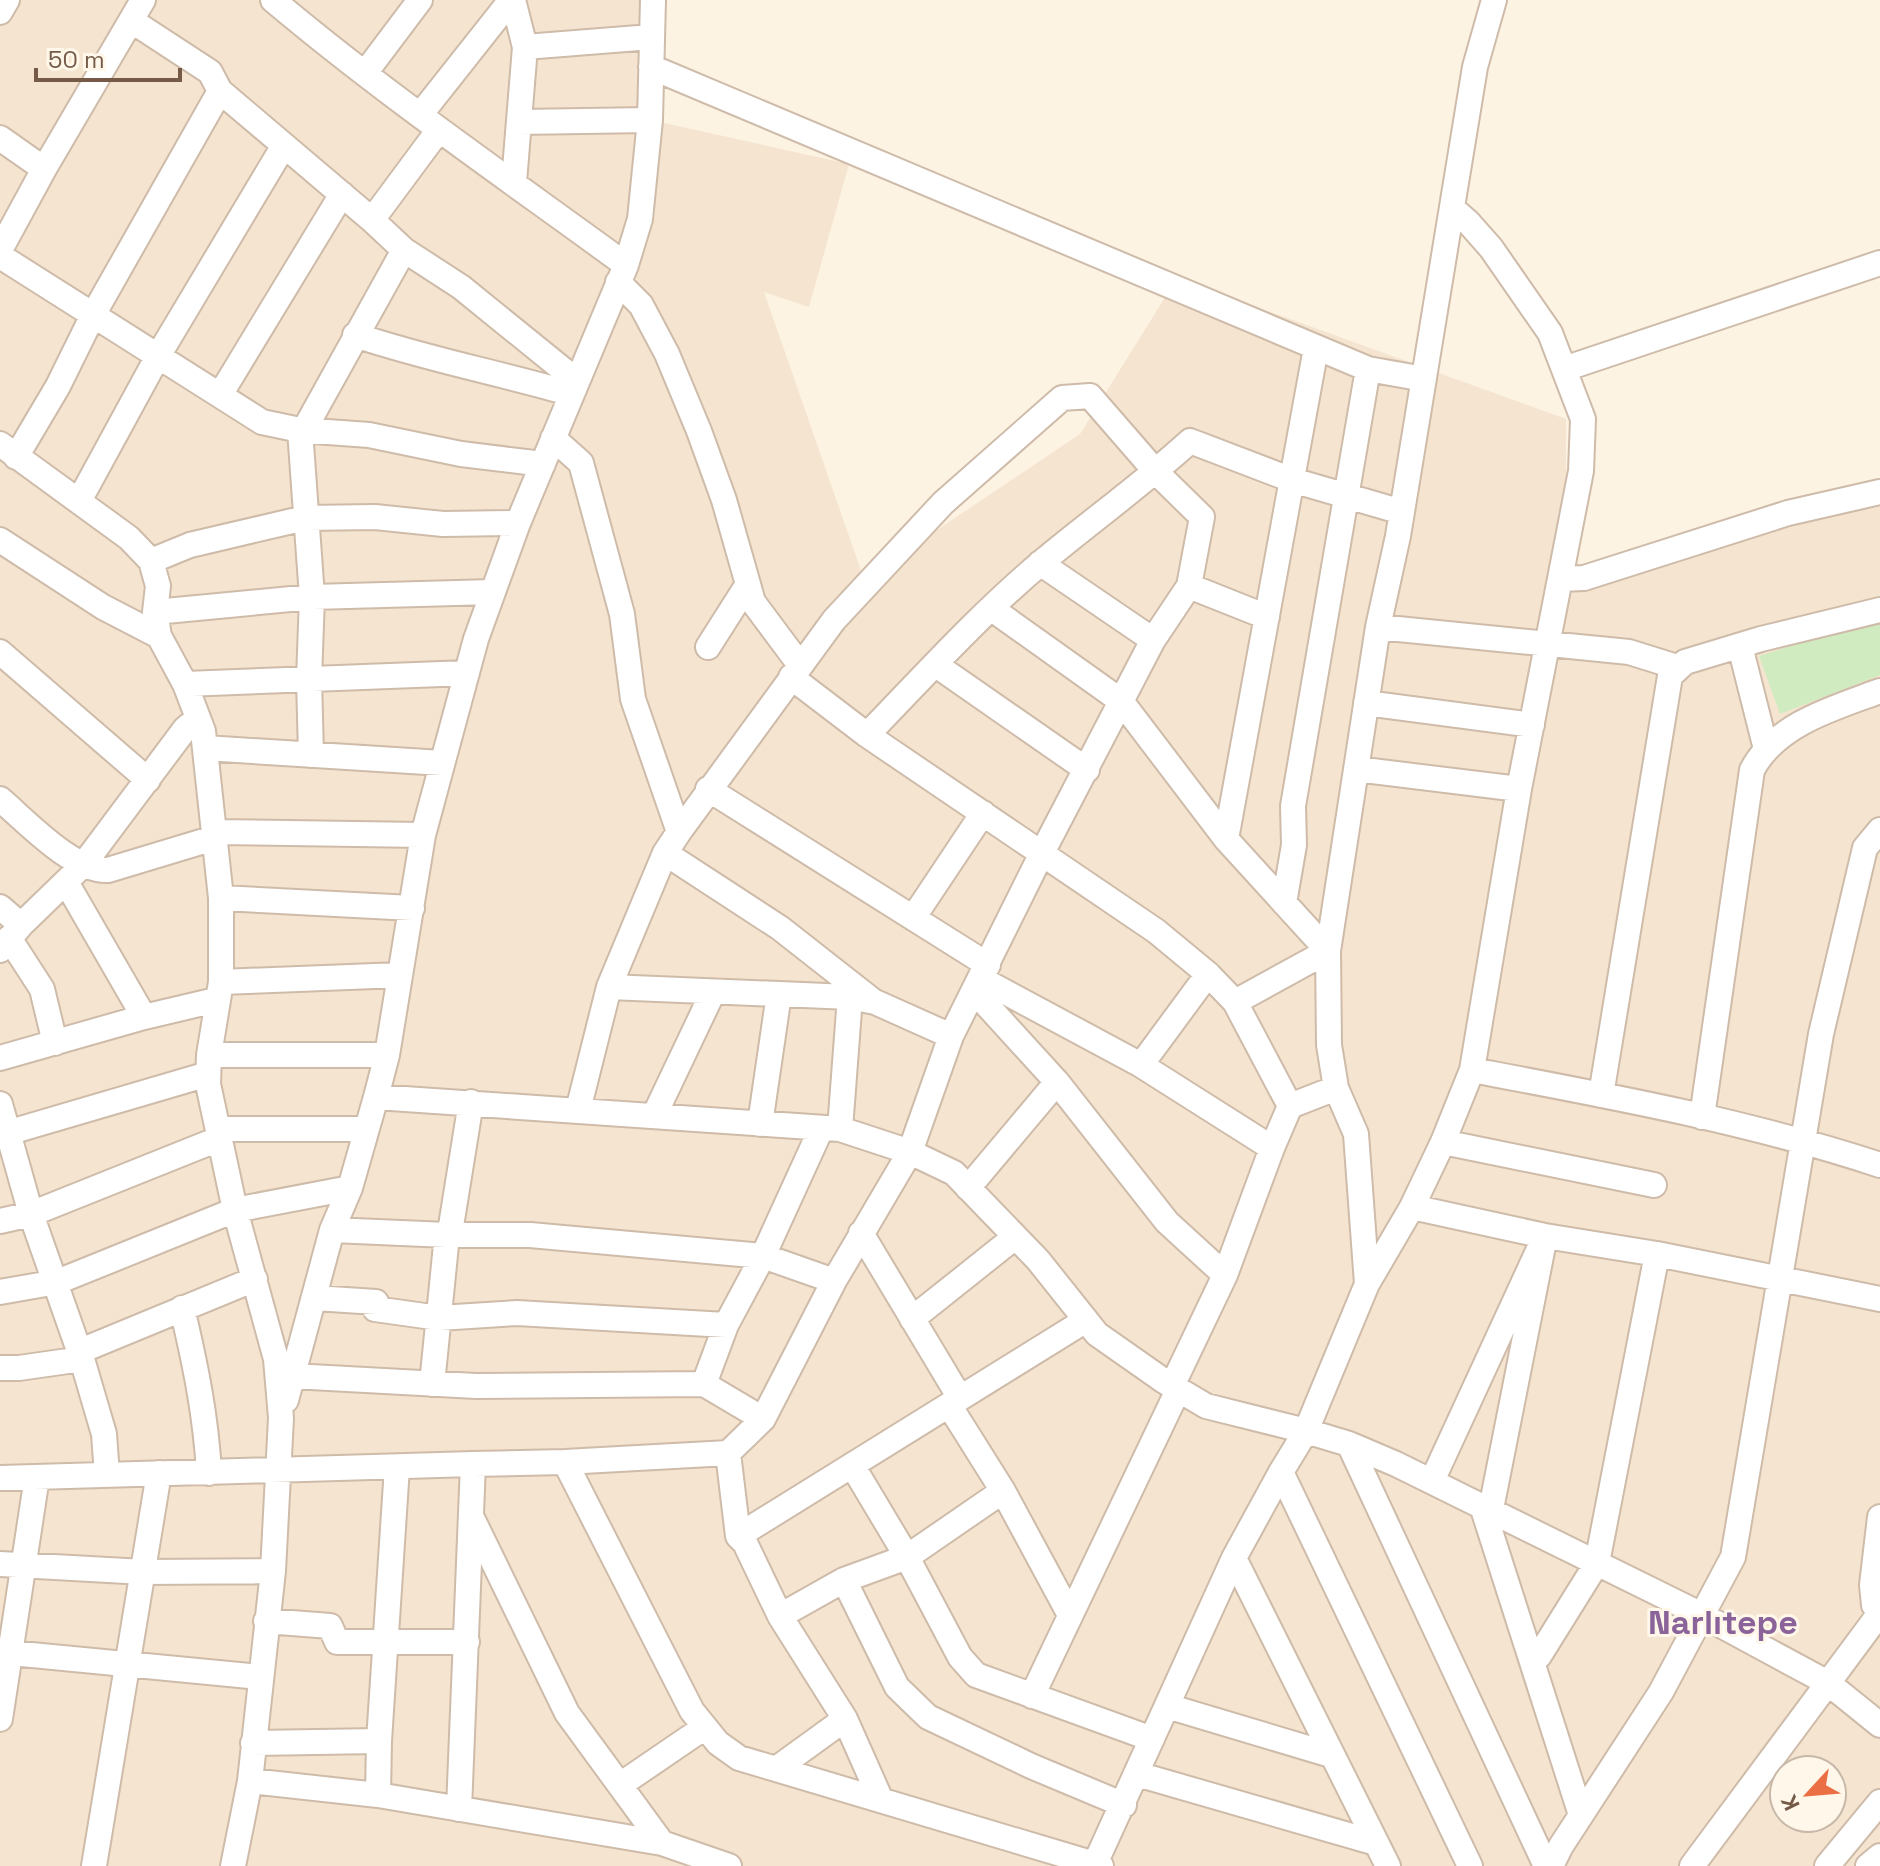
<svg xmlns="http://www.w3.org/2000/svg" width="1880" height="1866" font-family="'Space Grotesk',sans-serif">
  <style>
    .residential { fill: #f5e5d0; fill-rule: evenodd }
    .green { fill: #d0ebc0 }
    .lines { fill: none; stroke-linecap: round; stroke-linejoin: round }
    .minor-casing { stroke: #cebba9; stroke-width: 28 }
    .minor { stroke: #fff; stroke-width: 24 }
    .labels { text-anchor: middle; stroke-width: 6; stroke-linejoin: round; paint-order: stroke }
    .district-label { font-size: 34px; font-weight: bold; fill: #896399; stroke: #fff7e9 }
  </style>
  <rect width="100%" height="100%" fill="#fdf3e2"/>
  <path class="residential" d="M 0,0 L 659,0 L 651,120 L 849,164 L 809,307 L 764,292 L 864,579 L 1080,434 L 1177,278 L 1566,419 L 1566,574 L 1880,480 L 1880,1866 L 0,1866 ZM 1784,1770 L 1832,1770 L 1832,1818 L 1784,1818 Z"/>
  <path class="green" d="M 1880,618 L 1880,675 L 1780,714 L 1759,656 Z"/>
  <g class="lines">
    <g class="minor-casing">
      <path id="minor" d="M 273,0 C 386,95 507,178 626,265
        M 513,0 L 525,47 L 514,182
        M 0,12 L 7,0
        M 132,21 L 210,72 L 220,91 L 372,220 L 404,250 L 461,287 L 577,381
        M 525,47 L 651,37
        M 651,67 L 1368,369 L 1424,379
        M 365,73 L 420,0
        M 420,115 L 511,0
        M 519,122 L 650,120
        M 0,138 L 44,169
        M 372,220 L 438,131
        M 0,250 L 44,169 L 143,0
        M 0,256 L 262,422 L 300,430 L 369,435 L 461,454 L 543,464
        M 618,282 L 641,305 L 667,354 L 699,431 L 724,500 L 753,602 L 800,665
        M 355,335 C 426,359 500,373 572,394
        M 1564,369 L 1880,263
        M 220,395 L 342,194
        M 300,430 L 312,597 L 309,679 L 311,755
        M 304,430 L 404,250
        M 553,438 L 581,463 L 622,614 L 633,699 L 679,832
        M 0,444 L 129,538 L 151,561 L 158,586 L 155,612 L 159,636 L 185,684 L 203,731 L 221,898 L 221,982 L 209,1055 L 208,1084 L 235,1210 L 276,1359 L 281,1418 L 273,1571 L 250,1781 L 233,1866
        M 16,457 L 58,386 L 93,315 L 220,91
        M 79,501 L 158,356 L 283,147
        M 0,540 L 103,607 L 159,636
        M 151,561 L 190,545 L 305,518 L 375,517 L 443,524 L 518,523
        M 1040,563 L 1153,640
        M 1560,579 L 1584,578 L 1788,513 L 1880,492
        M 992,609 L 1121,701 L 1226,839 L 1328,951 L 1235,1002
        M 155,612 L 312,597 L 492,592
        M 1378,627 L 1629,652 L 1677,667
        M 1740,646 L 1766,749
        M 708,647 L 748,584
        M 0,652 L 148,780
        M 936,665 L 1087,770
        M 791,677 L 867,735 L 1156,931 L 1208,974 L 1235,1002 L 1290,1106
        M 185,684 L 467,673
        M 1366,703 L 1532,725
        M 867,735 C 924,676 980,614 1042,562 C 1091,521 1143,484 1190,441 L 1292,480 L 1402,512
        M 205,748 L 442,763
        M 1356,769 L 1519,789
        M 708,789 L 988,965
        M 0,799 C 26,821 73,872 108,870 L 214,838
        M 214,832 L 423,835
        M 1226,839 L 1316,348
        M 665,853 L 780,928 L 873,1001
        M 66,882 L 144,1017
        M 221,898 L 412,908
        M 1284,903 L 1294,845 L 1293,806 L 1368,369
        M 0,907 L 21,925
        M 913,918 L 983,813
        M 9,938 L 42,989 L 55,1043
        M 0,950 L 21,925 L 84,864 L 185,729 L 198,718
        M 1208,974 L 1141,1065 L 1272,1148
        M 981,979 L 1141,1065
        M 221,982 L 400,975
        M 609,987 L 850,997 L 875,1002 L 951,1036
        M 975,992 L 1057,1082 L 1167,1222 L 1225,1275
        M 209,1055 L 387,1055
        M 0,1058 L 144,1017 L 216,1000
        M 1472,1070 C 1609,1096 1747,1121 1880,1165
        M 1601,1095 L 1670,676 L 1685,662 L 1761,639 L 1880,610
        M 376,1097 L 840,1129 L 910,1152 L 954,1173 L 1038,1260 L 1097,1334 L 1164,1381 L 1206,1406 L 1306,1431 L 1349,1444 L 1396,1464 L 1702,1615 L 1828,1683 L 1880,1725
        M 0,1104 L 31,1214 L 82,1359 L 104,1434 L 107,1475
        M 578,1110 L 609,987 L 665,853 L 679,832 L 834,620 L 943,503 L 1062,398 L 1090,396 L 1156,472 L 1202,517 L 1189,586 L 1267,617
        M 654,1116 L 713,992
        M 1702,1117 L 1752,770 C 1776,724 1834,708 1880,691
        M 760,1124 L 779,994
        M 219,1129 L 366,1129
        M 840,1129 L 850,997
        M 0,1135 L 208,1074
        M 1443,1142 L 1654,1185
        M 968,1188 L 1057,1082
        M 1412,1207 L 1545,1236 L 1657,1254 L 1880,1299
        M 0,1221 L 31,1214 L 221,1138
        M 332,1230 L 447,1235 L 530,1235 L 763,1256 L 834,1281
        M 861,1233 L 960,1398
        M 1367,1284 L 1356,1134 L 1336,1088 L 1329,1045 L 1328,951 L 1378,627 L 1398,536 L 1475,67 L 1494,0
        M 0,1292 L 57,1282 L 235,1210 L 350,1188
        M 315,1298 L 376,1302 L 375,1309 L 439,1318 L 517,1313 L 726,1325
        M 182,1308 C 195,1363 206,1416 209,1473
        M 912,1319 L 1015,1237
        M 78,1352 L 255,1279
        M 0,1368 L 19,1368 L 82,1359
        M 292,1376 L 476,1386 L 704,1384 L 763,1419
        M 432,1384 L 447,1235 L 451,1226 L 471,1102
        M 704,1384 L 726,1325 L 763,1256 L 821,1129
        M 1172,1386 L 1225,1275 L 1272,1148 L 1290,1106 L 1336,1088
        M 286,1400 L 332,1230 L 350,1188 L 376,1097 L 387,1055 L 423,835 L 476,639 L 518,523 L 626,265 L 640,219 L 650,120 L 653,0
        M 949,1405 L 1003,1491 L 1070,1615
        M 1349,1444 L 1546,1866
        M 565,1462 L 692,1711 L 718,1743 L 739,1758 L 1101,1866
        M 473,1464 L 565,1462 L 728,1453
        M 852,1465 L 907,1557 L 960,1657 L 976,1675 L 1152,1739
        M 1281,1472 L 1470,1866
        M 0,1478 L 473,1464 L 459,1809
        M 1432,1481 L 1545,1236 L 1491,1509
        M 1483,1509 L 1581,1815
        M 1880,1517 L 1872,1585 L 1874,1605 L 1880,1610
        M 472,1518 L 567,1713 L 662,1843
        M 738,1536 L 1086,1320
        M 1234,1558 L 1388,1866
        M 0,1564 L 144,1572 L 273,1571
        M 844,1580 L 897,1687 L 928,1717 L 1031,1766 L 1124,1805
        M 780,1616 L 844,1580 L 907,1557 L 1003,1491
        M 266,1621 L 330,1626 L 337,1642 L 467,1642
        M 0,1652 L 260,1677
        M 1532,1662 L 1539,1656 L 1597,1563 L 1657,1254
        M 1032,1696 L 1178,1390
        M 1167,1706 L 1331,1755
        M 0,1719 L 37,1477
        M 253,1743 L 379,1741
        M 776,1769 L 845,1719
        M 1137,1774 L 1376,1843
        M 250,1781 L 378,1795 L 662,1843 L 729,1866
        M 620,1785 L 705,1727
        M 378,1795 L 379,1741 L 397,1467
        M 881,1800 L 845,1719 L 780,1616 L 745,1543 L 738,1536 L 728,1453 L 763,1419 L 834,1281 L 910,1152 L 951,1036 L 1042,853 L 1153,640 L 1189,586
        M 94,1866 L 159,1473
        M 1094,1866 L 1234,1558 L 1281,1472 L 1306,1431 L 1367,1284 L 1412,1207 L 1443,1142 L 1472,1070 L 1519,789 L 1581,471 L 1583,419 L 1550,333 L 1491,248 L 1468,222 L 1452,208
        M 1551,1866 L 1561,1846 L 1661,1692 L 1733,1557 L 1821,1034 L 1865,848 L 1880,830
        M 1692,1866 L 1880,1613
        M 1827,1866 L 1880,1802
        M 1868,1866 L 1880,1856"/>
    </g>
    <use href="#minor" class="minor"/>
  </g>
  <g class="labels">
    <g class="district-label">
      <text x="1723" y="1634">Narlıtepe</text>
    </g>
  </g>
  <g transform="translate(1808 1794) rotate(244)"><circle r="38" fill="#fff7e9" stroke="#c8b8a9" stroke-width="2"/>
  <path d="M0-6L14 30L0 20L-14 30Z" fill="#ea6f44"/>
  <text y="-12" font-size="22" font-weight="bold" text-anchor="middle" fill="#755a48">K</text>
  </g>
  <path d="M36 68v12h144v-12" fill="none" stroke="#755a48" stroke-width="4"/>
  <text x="48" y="68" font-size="24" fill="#755a48" stroke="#fff7e9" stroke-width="6" paint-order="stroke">50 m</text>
</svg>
